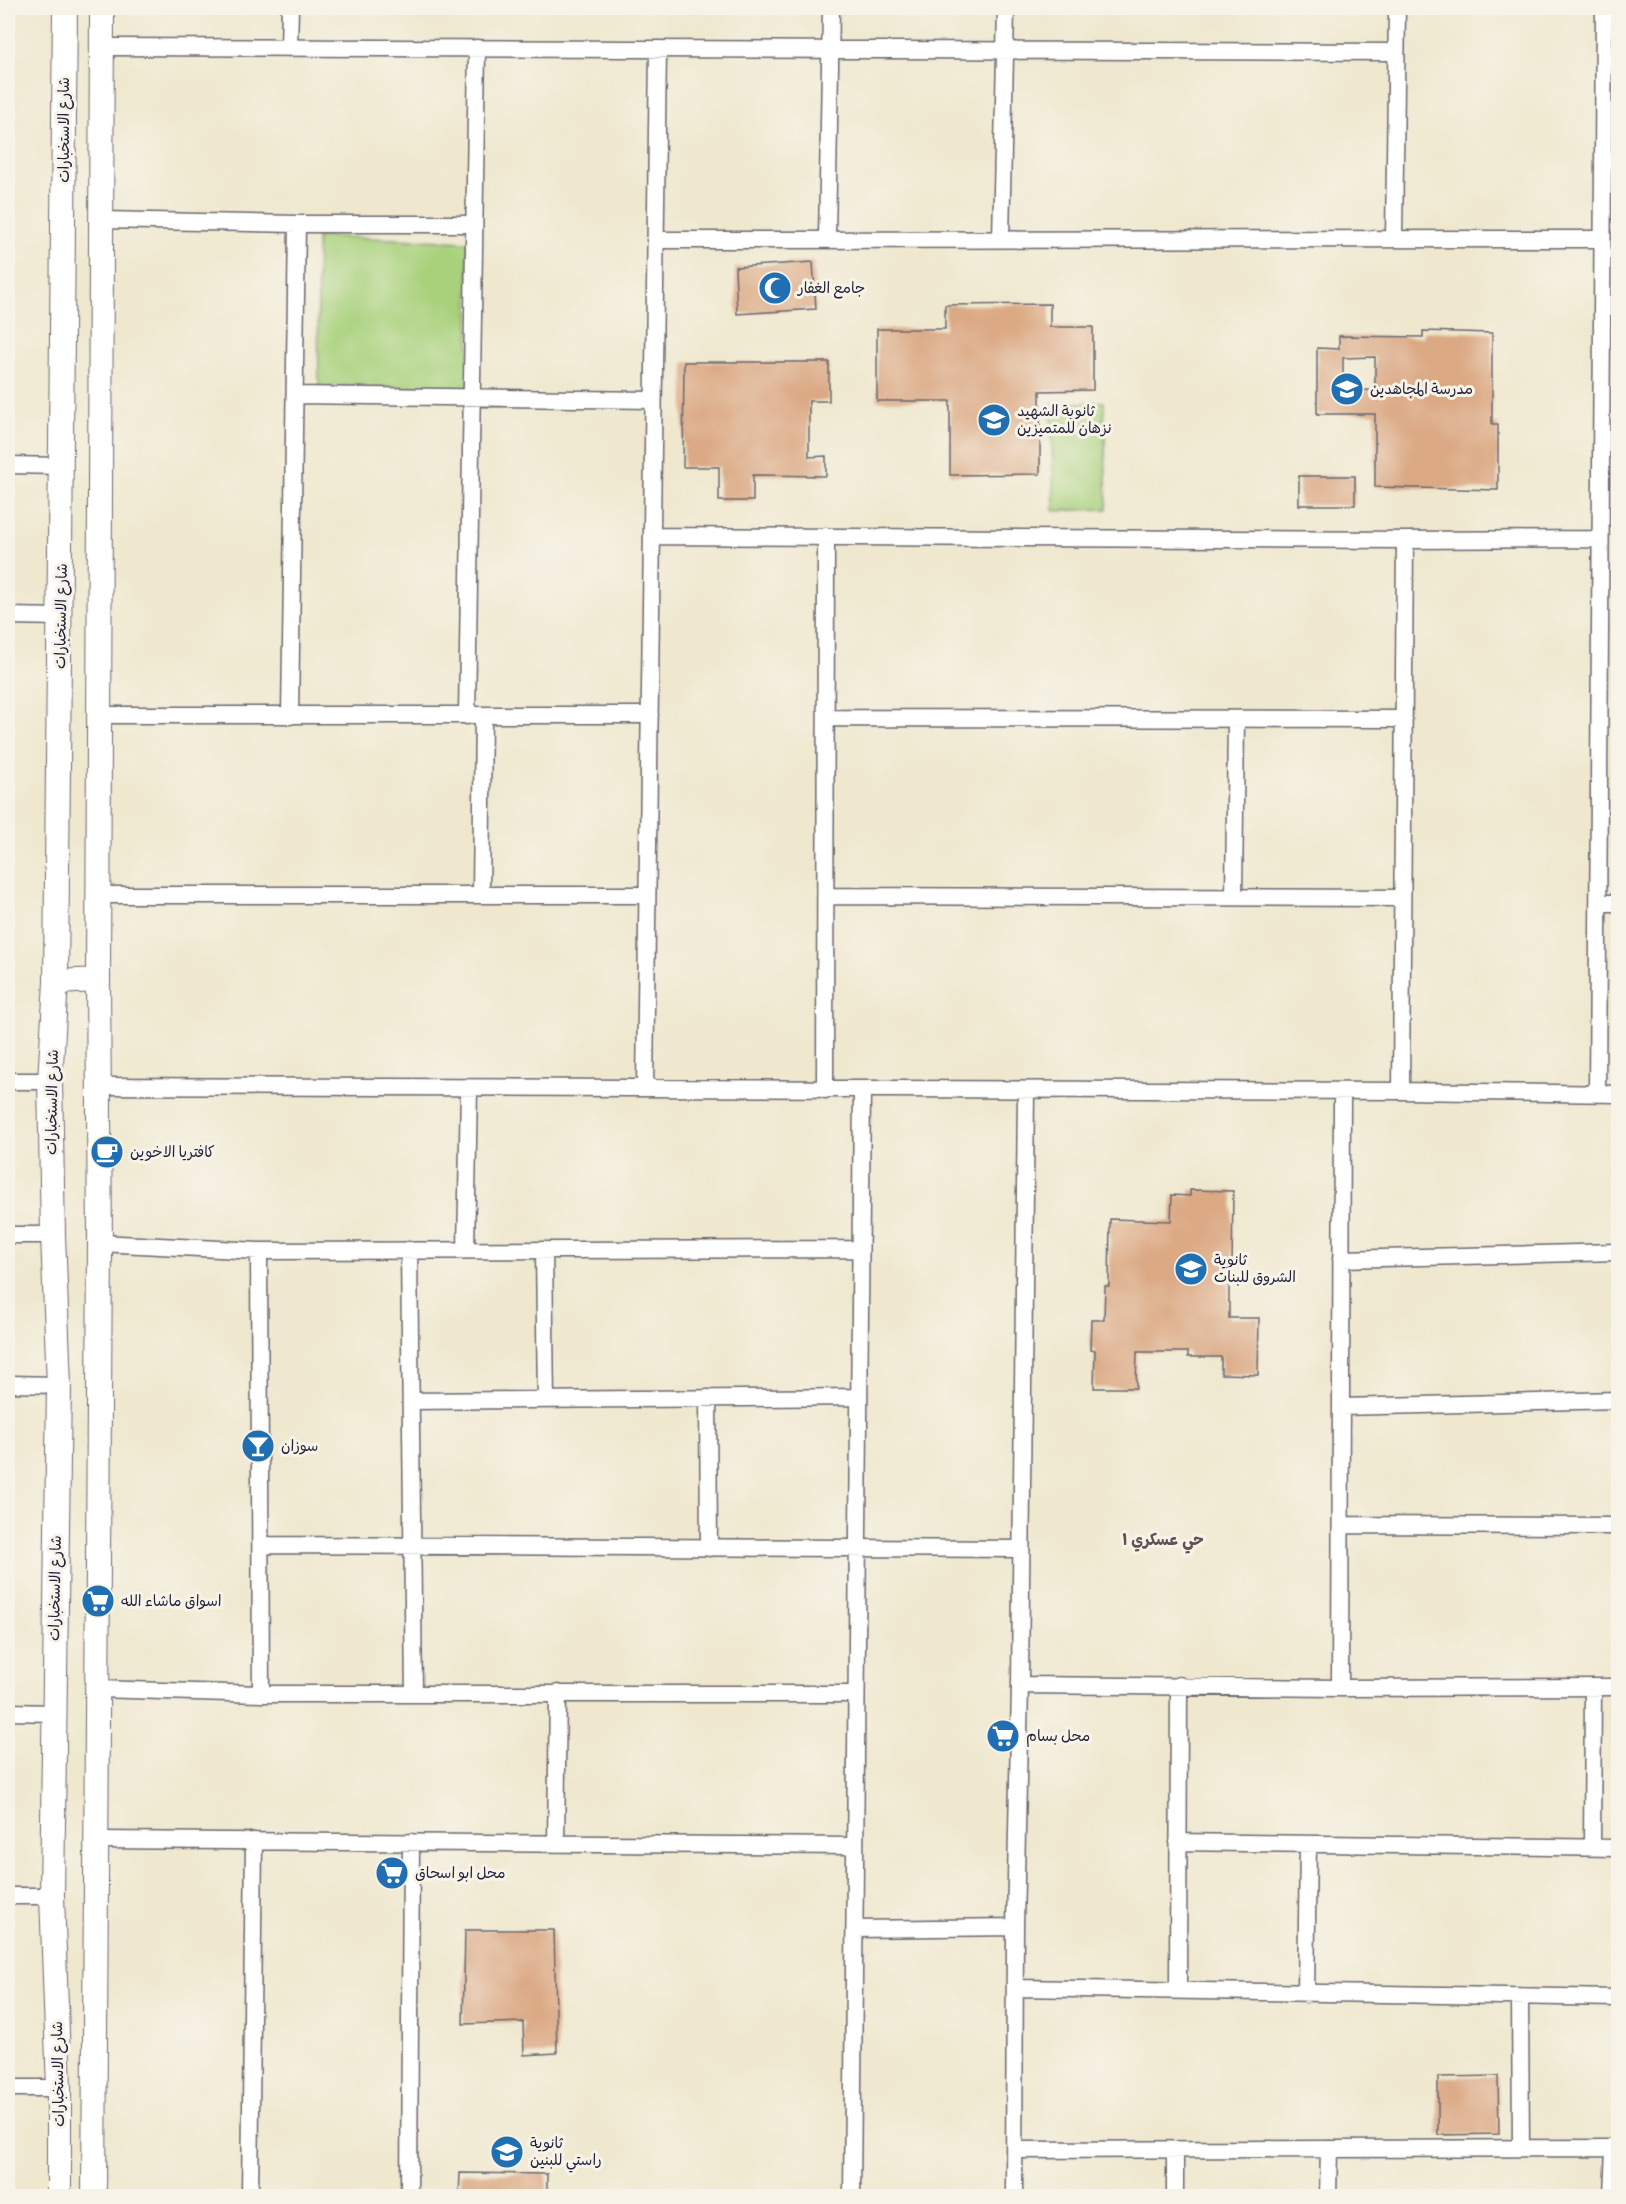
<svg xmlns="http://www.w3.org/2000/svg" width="1626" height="2204" font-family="Pangolin,'Playpen Sans Arabic',sans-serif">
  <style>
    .green { fill: #a8d17c; stroke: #657a5c; stroke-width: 1.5 }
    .building { fill: #dba984; fill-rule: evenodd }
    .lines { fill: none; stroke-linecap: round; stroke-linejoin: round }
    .street-casing { stroke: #6a676f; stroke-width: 19 }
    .secondary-casing { stroke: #6a676f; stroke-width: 26 }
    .street { stroke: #fff; stroke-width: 16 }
    .secondary { stroke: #fff; stroke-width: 24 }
    .labels { text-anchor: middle; stroke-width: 6; stroke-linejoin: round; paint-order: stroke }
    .street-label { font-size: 15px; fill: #22223b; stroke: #f7f3e8 }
    .poi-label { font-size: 15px; fill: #22223b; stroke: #f7f3e8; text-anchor: start }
    .neighbourhood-label { font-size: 16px; font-weight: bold; fill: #635155; stroke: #f7f3e8 }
  </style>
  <rect width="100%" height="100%" fill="#f7f3e8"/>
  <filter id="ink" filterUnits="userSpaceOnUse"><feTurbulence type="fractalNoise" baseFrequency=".0167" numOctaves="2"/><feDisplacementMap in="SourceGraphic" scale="12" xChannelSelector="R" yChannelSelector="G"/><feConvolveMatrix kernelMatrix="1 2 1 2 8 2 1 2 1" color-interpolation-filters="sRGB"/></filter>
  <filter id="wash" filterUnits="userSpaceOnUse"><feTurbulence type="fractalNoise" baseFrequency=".008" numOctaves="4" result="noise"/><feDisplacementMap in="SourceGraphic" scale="24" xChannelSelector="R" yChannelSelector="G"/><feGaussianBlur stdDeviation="1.35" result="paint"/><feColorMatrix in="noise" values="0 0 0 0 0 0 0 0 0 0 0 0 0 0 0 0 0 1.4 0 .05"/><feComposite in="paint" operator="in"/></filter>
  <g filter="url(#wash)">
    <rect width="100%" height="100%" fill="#efe8cf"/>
    <path class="green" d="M 317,236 L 468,242 L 470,388 L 319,386 Z
      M 1104,402 L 1107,509 L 1054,511 L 1051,404 Z"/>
    <g id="blocks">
      <path class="building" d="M 813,262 L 816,309 L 737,314 L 735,267 Z
        M 1050,304 L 1050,327 L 1093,327 L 1093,390 L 1040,391 L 1040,474 L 950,475 L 950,401 L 877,401 L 877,329 L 945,329 L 945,305 Z
        M 1423,331 L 1492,333 L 1492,424 L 1498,424 L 1498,490 L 1375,487 L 1375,414 L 1317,414 L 1317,348 L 1339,349 L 1339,336 L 1423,337 ZM 1375,357 L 1375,390 L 1343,391 L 1343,358 Z
        M 684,362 L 829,362 L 829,401 L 809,401 L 809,457 L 826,456 L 826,476 L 753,475 L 753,501 L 719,501 L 719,467 L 683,467 Z
        M 1299,476 L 1355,476 L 1355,505 L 1299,505 Z
        M 1190,1190 L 1233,1191 L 1232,1269 L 1229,1269 L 1229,1318 L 1259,1318 L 1258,1375 L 1221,1374 L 1221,1357 L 1188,1357 L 1188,1352 L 1137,1352 L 1136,1388 L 1094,1388 L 1095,1350 L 1090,1350 L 1091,1320 L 1104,1320 L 1105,1286 L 1109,1286 L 1110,1219 L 1171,1221 L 1172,1195 L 1190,1196 Z
        M 465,1930 L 554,1930 L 557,2053 L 524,2055 L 523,2022 L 463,2024 Z
        M 1498,2076 L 1499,2134 L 1438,2135 L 1438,2077 Z
        M 460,2173 L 547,2174 L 547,2196 L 459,2196 Z"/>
    </g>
  </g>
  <g filter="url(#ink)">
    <use href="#blocks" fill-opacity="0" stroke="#6a676f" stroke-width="1.5"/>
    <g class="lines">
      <g class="street-casing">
        <path id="street" d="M 102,47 L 1396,52
          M 289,48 L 290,8
          M 102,220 L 297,224 L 474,224
          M 1394,238 L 1397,8
          M 827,239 L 831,8
          M 1001,239 L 1006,8
          M 655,240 L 1602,239
          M 295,395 L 653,400
          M 8,465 L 62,466
          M 652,536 L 1405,540 L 1600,539
          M 8,616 L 61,617
          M 99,715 L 650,715
          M 290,716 L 297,224
          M 467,716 L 477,48
          M 826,718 L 1404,719
          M 98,895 L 647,895
          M 481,895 L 483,715
          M 826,896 L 1402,898
          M 1234,897 L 1236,719
          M 1598,903 L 1618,903
          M 8,1081 L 50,1081
          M 98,1086 L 1401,1091 L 1618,1094
          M 645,1088 L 658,49
          M 825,1090 L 826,536
          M 1401,1091 L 1405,540
          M 1597,1094 L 1604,8
          M 8,1235 L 53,1235
          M 100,1243 L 259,1251 L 860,1249
          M 409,1250 L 414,1694
          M 466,1250 L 469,1088
          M 544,1250 L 546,1400
          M 259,1251 L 261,1694
          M 1341,1259 L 1618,1252
          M 8,1384 L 59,1385
          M 708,1398 L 709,1548
          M 411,1401 L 859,1397
          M 1341,1407 L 1618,1400
          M 1341,1525 L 1618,1526
          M 261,1545 L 1021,1549
          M 1020,1685 L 1340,1688 L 1618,1687
          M 1340,1688 L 1342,1091
          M 97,1689 L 261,1694 L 856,1694
          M 8,1712 L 53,1713
          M 97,1840 L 855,1846
          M 1178,1842 L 1618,1848
          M 556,1843 L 558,1693
          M 1592,1848 L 1593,1687
          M 8,1896 L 52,1896
          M 855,1929 L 1015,1927
          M 1016,1988 L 1618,1998
          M 1178,1991 L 1179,1685
          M 1306,1994 L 1308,1844
          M 1520,1998 L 1521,2148
          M 8,2088 L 59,2088
          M 1015,2150 L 1618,2148
          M 1175,2150 L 1175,2196
          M 250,2196 L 254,1841
          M 409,2196 L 411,1842
          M 852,2196 L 862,1089
          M 1014,2196 L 1015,1927 L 1020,1685 L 1026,1090
          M 1328,2196 L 1329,2149
          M 1612,2196 L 1614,2148"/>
      </g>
      <g class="secondary-casing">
        <path id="secondary" d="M 56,982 L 98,980
          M 59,2196 L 59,2088 L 52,1896 L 59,1385 L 53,1235 L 50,1081 L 56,982 L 65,8
          M 94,2196 L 100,1243 L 98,980 L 102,8"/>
      </g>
      <use href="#street" class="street"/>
      <use href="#secondary" class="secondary"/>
    </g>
  </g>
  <defs>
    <g id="mosque-disc" transform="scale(1.725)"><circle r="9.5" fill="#1f6fb2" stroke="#f7f3e8"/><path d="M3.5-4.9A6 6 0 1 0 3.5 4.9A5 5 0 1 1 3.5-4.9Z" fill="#fff"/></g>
    <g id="school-disc" transform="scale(1.725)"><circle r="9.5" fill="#1f6fb2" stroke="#f7f3e8"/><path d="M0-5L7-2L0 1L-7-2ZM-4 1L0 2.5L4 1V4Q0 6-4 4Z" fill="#fff"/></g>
    <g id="cafe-disc" transform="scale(1.725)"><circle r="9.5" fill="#1f6fb2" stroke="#f7f3e8"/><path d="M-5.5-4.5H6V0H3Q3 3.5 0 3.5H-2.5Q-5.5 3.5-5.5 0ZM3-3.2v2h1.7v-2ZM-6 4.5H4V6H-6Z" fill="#fff"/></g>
    <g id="bar-disc" transform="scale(1.725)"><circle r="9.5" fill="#1f6fb2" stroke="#f7f3e8"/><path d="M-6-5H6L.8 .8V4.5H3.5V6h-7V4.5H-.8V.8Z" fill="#fff"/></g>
    <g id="supermarket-disc" transform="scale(1.725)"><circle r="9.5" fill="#1f6fb2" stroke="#f7f3e8"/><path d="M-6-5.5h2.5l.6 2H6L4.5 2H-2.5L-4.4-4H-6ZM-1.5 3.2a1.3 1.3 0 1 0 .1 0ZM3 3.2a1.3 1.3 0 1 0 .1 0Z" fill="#fff"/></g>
  </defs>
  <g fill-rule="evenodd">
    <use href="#mosque-disc" x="775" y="288"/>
    <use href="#school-disc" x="1347" y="389"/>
    <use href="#school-disc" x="994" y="420"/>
    <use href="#cafe-disc" x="107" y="1152"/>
    <use href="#school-disc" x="1191" y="1269"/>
    <use href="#bar-disc" x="258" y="1446"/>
    <use href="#supermarket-disc" x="98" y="1601"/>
    <use href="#supermarket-disc" x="1003" y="1736"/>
    <use href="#supermarket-disc" x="392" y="1873"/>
    <use href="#school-disc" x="507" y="2152"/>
  </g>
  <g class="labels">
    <g class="street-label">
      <text transform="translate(64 130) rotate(-90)" y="5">شارع الاستخبارات</text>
      <text transform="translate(61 616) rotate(-89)" y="5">شارع الاستخبارات</text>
      <text transform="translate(52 1102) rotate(-89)" y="5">شارع الاستخبارات</text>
      <text transform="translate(55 1588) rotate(-89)" y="5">شارع الاستخبارات</text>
      <text transform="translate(58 2074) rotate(-91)" y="5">شارع الاستخبارات</text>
    </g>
    <g class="poi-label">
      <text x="798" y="293">جامع الغفار</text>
      <text x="1370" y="394">مدرسة المجاهدين</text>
      <text x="1017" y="416">ثانوية الشهيد<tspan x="1017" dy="17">نزهان للمتميزين</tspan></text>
      <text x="130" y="1157">كافتريا الاخوين</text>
      <text x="1214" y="1265">ثانوية<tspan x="1214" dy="17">الشروق للبنات</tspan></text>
      <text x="281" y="1451">سوزان</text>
      <text x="121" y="1606">اسواق ماشاء الله</text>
      <text x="1026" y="1741">محل بسام</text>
      <text x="415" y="1878">محل ابو اسحاق</text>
      <text x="530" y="2148">ثانوية<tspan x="530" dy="17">راستي للبنين</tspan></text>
    </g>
    <g class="neighbourhood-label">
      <text x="1163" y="1545">حي عسكري ١</text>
    </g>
  </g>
  <rect width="1626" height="2204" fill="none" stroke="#f7f3e8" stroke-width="30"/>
</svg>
